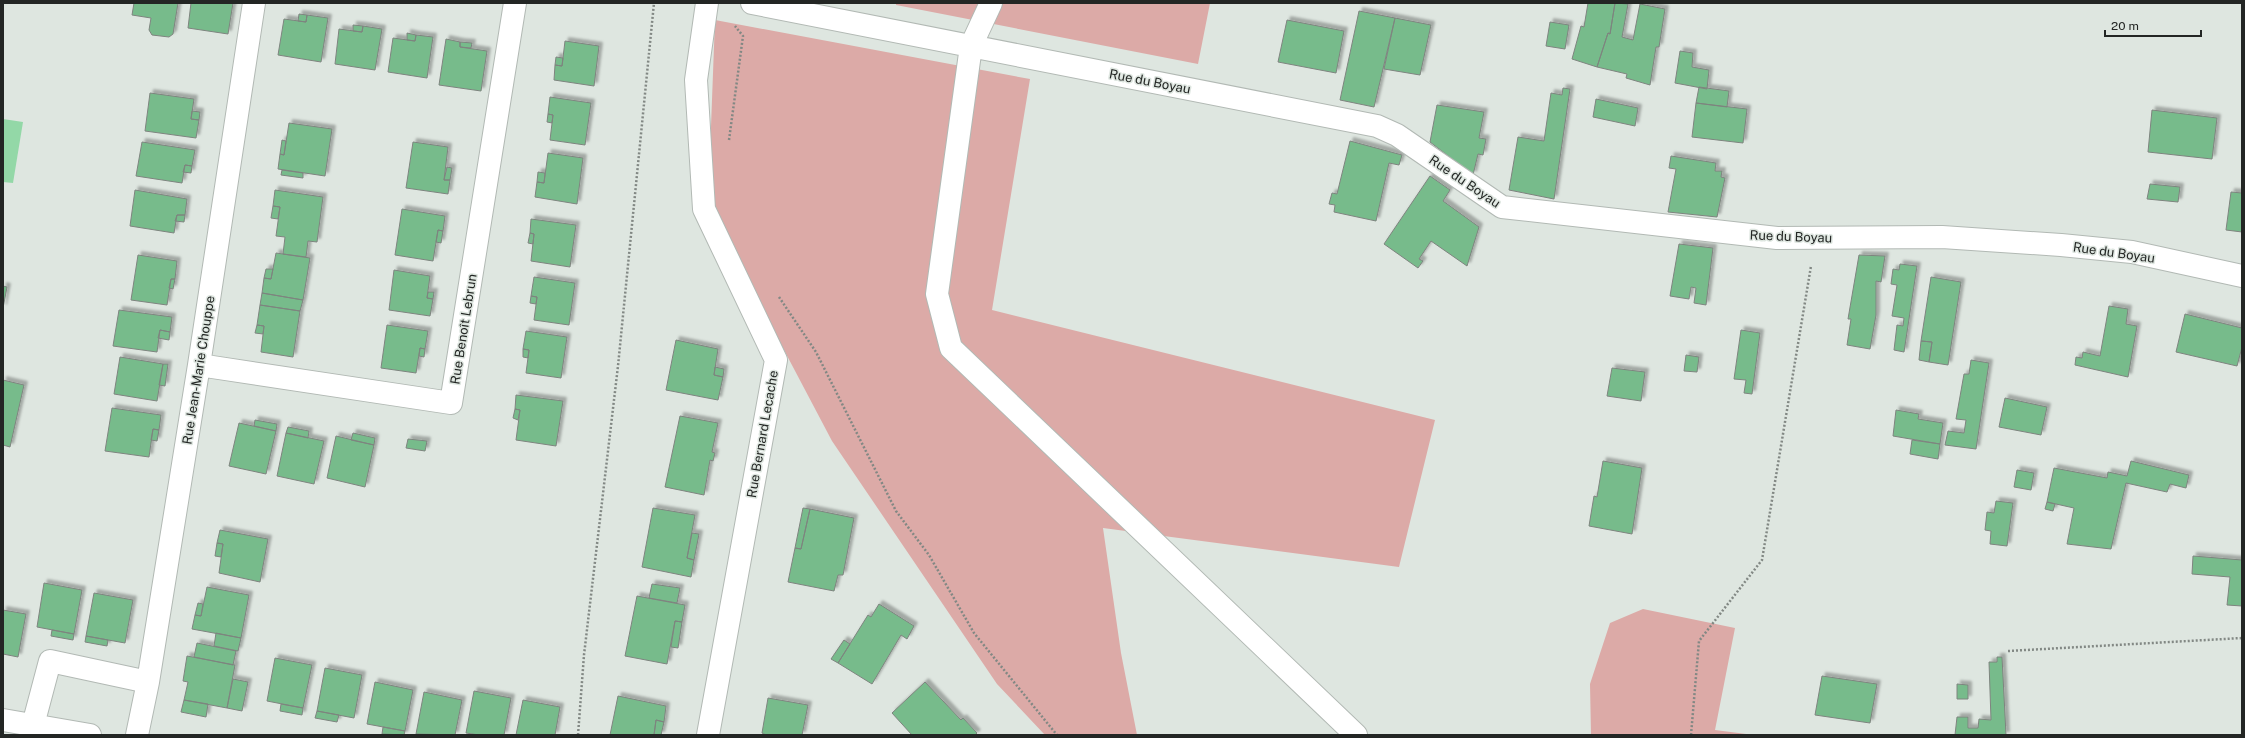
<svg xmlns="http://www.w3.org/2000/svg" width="2245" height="738" font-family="'Public Sans',sans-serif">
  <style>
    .green { fill: #dcaaa7 }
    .water { fill: #93d8a7 }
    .building { fill: #77bb8b; stroke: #7e847f; filter: url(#shadow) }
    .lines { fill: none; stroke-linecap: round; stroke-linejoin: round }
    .street-casing { stroke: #b2b9b4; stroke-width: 24 }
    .path { stroke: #828884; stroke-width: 2.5; stroke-dasharray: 2 2; stroke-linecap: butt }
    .street { stroke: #fff; stroke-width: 22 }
    .labels { text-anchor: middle; stroke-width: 3; stroke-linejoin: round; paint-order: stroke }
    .street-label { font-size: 13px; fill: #232624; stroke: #dee6e0 }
  </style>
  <defs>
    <filter id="shadow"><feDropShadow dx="3.5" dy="-3.5" stdDeviation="1" flood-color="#0004"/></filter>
  </defs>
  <rect width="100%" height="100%" fill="#dee6e0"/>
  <path class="green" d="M 896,3 L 1210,3 L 1198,64 L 896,5 Z
    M 715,20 L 1030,79 L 992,310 L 1435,420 L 1399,567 L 1103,528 L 1121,653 L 1137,735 L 1045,735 L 997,684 L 832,441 L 708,206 Z
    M 1643,609 L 1735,628 L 1715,730 L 1754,735 L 1591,735 L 1590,684 L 1610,623 Z"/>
  <path class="water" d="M 3,119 L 23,122 L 13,183 L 3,182 Z"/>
  <path class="building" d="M 134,3 L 178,3 L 173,34 L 169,37 L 152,35 L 149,30 L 151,18 L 132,15 Z
    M 191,3 L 233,3 L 228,34 L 188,28 Z
    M 1588,3 L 1615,3 L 1610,34 L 1608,33 L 1597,67 L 1572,59 L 1581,26 L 1584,27 Z
    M 1615,3 L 1628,4 L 1622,37 L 1633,40 L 1640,4 L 1665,9 L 1659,47 L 1656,47 L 1650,85 L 1626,78 L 1627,74 L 1597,67 L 1608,33 L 1610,34 Z
    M 1359,11 L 1395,18 L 1374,107 L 1340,100 Z
    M 299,14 L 307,15 L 306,22 L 298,21 Z
    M 307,15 L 328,18 L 321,62 L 278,55 L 284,19 L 306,22 Z
    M 1395,18 L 1431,25 L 1420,75 L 1384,69 Z
    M 1287,20 L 1344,31 L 1336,73 L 1278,62 Z
    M 1550,22 L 1569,25 L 1565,49 L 1546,46 Z
    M 353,25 L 363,26 L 362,32 L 353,31 Z
    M 363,26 L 382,29 L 375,70 L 335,64 L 339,29 L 362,32 Z
    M 407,33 L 416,35 L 415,41 L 407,40 Z
    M 416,35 L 433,37 L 427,78 L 388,72 L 393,38 L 415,41 Z
    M 446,39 L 460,42 L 460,47 L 487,51 L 481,91 L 439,85 Z
    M 565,41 L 599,46 L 594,86 L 554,80 L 555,65 L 562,66 Z
    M 460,42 L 472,43 L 471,48 L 460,47 Z
    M 1680,51 L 1693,53 L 1692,67 L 1709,70 L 1707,89 L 1675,83 Z
    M 556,57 L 563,58 L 562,66 L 555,65 Z
    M 1699,87 L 1729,91 L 1727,107 L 1696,103 Z
    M 1563,88 L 1570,89 L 1554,199 L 1509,190 L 1518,137 L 1544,141 L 1551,93 L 1562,95 Z
    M 150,93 L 194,99 L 191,119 L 199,120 L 196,138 L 145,131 Z
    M 550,97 L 591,103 L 585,145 L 550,140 L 553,115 L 548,114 Z
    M 1596,99 L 1638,108 L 1635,126 L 1593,117 Z
    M 1696,103 L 1747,109 L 1743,143 L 1692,137 Z
    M 1437,105 L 1484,112 L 1479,138 L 1486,139 L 1483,155 L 1478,154 L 1473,175 L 1430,142 Z
    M 2152,110 L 2217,118 L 2212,159 L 2148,152 Z
    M 192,111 L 200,112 L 199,120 L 191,119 Z
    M 548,114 L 553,115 L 552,123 L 547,122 Z
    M 289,123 L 332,129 L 325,176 L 278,169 L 280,154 L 284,155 Z
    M 282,140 L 286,141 L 284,155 L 280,154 Z
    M 1350,141 L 1402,155 L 1399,165 L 1389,163 L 1376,221 L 1334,212 L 1335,205 L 1329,204 L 1332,193 L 1337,194 Z
    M 142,142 L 195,150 L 192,166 L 185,165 L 182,183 L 136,176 Z
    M 413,142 L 448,147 L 444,180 L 450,180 L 448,194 L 406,188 Z
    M 548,153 L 583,158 L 577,204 L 535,197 L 537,182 L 544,183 Z
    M 1671,156 L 1716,163 L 1715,171 L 1722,171 L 1721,177 L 1725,178 L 1717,217 L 1668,212 L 1676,169 L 1669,168 Z
    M 185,165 L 192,166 L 191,173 L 183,172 Z
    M 447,167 L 452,168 L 450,180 L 444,180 Z
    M 282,170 L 303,173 L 303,178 L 281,175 Z
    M 538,172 L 545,173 L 544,183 L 537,182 Z
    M 1430,176 L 1450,190 L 1443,201 L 1479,227 L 1467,266 L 1431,241 L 1419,259 L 1423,261 L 1418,268 L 1384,244 Z
    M 2150,184 L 2180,187 L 2178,202 L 2147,199 Z
    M 135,190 L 187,199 L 185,215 L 177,215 L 174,233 L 130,226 Z
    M 275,190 L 323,197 L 317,242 L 308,241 L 306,257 L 283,254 L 285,237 L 276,236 L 280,207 L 273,206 Z
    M 2231,192 L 2242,193 L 2242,232 L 2226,230 Z
    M 273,206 L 280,207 L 278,219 L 271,218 Z
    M 402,209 L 445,216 L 443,231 L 438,230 L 433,261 L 395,255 Z
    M 177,215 L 185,215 L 184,222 L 175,221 Z
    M 531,219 L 576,225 L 570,267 L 531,261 L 534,234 L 530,233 Z
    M 438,230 L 443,231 L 441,243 L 436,242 Z
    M 530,233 L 534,234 L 533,244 L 528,243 Z
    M 1679,244 L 1713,248 L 1706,305 L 1694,303 L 1696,288 L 1691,287 L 1689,299 L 1670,296 Z
    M 276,253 L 310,258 L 303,300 L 262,293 L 264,278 L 271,279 Z
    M 138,255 L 177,261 L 175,279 L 171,279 L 167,305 L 131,300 Z
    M 1859,255 L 1885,256 L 1881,282 L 1876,281 L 1876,315 L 1870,349 L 1847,345 L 1851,319 L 1848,319 Z
    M 1900,264 L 1917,266 L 1904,352 L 1894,350 L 1897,325 L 1903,326 L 1904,318 L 1892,316 L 1897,285 L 1891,284 L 1893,269 L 1899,270 Z
    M 266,269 L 273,269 L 271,279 L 264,278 Z
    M 394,270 L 430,276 L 427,298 L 433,299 L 430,316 L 389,310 Z
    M 534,277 L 575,283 L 569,325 L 534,320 L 537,297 L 531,296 Z
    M 1931,277 L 1961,282 L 1948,365 L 1929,362 L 1932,342 L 1921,341 Z
    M 171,279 L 175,279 L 173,289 L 169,288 Z
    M 3,286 L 7,287 L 3,308 Z
    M 428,292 L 434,292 L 433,299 L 427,298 Z
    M 262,293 L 303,300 L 300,311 L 260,305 Z
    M 531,296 L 537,297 L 536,304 L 530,303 Z
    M 260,305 L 300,311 L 293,357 L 261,352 L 264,326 L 257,325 Z
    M 2109,306 L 2128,309 L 2126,324 L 2137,326 L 2128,377 L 2075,365 L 2076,357 L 2082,358 L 2083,352 L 2100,356 Z
    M 119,310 L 172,317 L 170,332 L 160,330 L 157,352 L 113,346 Z
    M 2185,314 L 2242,328 L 2242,347 L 2237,366 L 2176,352 Z
    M 257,325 L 264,326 L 263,334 L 255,333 Z
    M 387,325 L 428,331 L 425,349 L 420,348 L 416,373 L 381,368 Z
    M 160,330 L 170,332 L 169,340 L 158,338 Z
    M 1741,330 L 1760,333 L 1752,394 L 1744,393 L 1746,380 L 1734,379 Z
    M 526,331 L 567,337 L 561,378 L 526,373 L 529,350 L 523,349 Z
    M 676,340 L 718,349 L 714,375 L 723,377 L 718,400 L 666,390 Z
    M 1921,341 L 1932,342 L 1929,362 L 1919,360 Z
    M 420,348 L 425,349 L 424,357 L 419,356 Z
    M 523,349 L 529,350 L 528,358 L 523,357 Z
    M 1686,355 L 1699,357 L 1697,372 L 1684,371 Z
    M 120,357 L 163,364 L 157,401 L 114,394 Z
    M 1971,360 L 1989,363 L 1976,449 L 1945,445 L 1948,431 L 1964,433 L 1966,420 L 1956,419 L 1964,374 L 1969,374 Z
    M 163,364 L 168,364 L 165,386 L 159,385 Z
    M 715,367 L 724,369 L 723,377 L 714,375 Z
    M 1612,368 L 1645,372 L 1641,401 L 1607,396 Z
    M 3,380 L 24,385 L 10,447 L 3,445 Z
    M 516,395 L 563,401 L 556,446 L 516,440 L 520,410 L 515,409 Z
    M 2005,398 L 2047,407 L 2041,435 L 1999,427 Z
    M 112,408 L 161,415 L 159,430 L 153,429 L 149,457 L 105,451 Z
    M 515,409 L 520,410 L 518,420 L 513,418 Z
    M 1896,410 L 1919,414 L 1918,419 L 1943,423 L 1940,444 L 1893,436 Z
    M 680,416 L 718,423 L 712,452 L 715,453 L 713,461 L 710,460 L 704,495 L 665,487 Z
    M 255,420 L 277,424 L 276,431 L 254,426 Z
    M 239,423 L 276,431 L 266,474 L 229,466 Z
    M 288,427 L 309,431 L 308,438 L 286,433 Z
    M 153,429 L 159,430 L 157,441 L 151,440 Z
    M 286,433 L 324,441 L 314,484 L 277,476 Z
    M 353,433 L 375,438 L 374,445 L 351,440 Z
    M 336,436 L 374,445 L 365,487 L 327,478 Z
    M 408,439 L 427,441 L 425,451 L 406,448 Z
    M 1912,440 L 1940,444 L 1938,459 L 1910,454 Z
    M 1603,461 L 1642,468 L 1632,534 L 1589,526 L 1594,496 L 1597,497 Z
    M 2131,461 L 2189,475 L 2186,488 L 2170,484 L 2167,492 L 2126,483 L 2111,549 L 2067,544 L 2074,508 L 2047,502 L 2054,468 L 2107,478 L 2108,472 L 2127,476 Z
    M 2017,470 L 2034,473 L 2031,490 L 2014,487 Z
    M 1996,501 L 2013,503 L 2007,546 L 1990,544 L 1991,531 L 1985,530 L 1987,512 L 1994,513 Z
    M 2047,502 L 2055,504 L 2053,511 L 2045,509 Z
    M 653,508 L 695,515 L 687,558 L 694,560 L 691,577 L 642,567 Z
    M 803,508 L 810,509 L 801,549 L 795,548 Z
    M 810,509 L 854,518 L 843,575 L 838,575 L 834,591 L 788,582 L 795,548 L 801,549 Z
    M 220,530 L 268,539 L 260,582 L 219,573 L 223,544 L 217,543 Z
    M 692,533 L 699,534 L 694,560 L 687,558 Z
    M 217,543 L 223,544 L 221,557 L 215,556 Z
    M 2193,556 L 2242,560 L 2242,606 L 2227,605 L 2230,577 L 2192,574 Z
    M 44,583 L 82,590 L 74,634 L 37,627 Z
    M 652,584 L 680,588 L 677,603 L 649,598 Z
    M 207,587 L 249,595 L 241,638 L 192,629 L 195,615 L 201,616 Z
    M 94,593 L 133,600 L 125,643 L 86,636 Z
    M 637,596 L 685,605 L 682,622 L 675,621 L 667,664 L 625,656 Z
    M 198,603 L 203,604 L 201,616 L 195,615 Z
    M 879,604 L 914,626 L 907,639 L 901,635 L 872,684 L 838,663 L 868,615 L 871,617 Z
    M 3,610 L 26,614 L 18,657 L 3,654 Z
    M 675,621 L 682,622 L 678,648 L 671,647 Z
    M 52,630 L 74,634 L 73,640 L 51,636 Z
    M 216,633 L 241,638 L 238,651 L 214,646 Z
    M 86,636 L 108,640 L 107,646 L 85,642 Z
    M 844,640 L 850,644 L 838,663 L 831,659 Z
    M 197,643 L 236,651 L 233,665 L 194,657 Z
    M 187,656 L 235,665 L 227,708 L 184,700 L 188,682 L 183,681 Z
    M 1997,657 L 2002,657 L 2006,735 L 1955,735 L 1957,717 L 1968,717 L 1968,728 L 1978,728 L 1979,719 L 1991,720 L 1989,662 L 1997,662 Z
    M 275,658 L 312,665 L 303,708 L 267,701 Z
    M 325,668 L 362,675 L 354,718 L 317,711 Z
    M 1822,676 L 1877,684 L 1870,723 L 1815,715 Z
    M 233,679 L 248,682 L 242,711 L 227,708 Z
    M 375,682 L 413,690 L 405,731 L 367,724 Z
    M 925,682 L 961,720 L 963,718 L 977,733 L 975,735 L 912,735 L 892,713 Z
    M 1957,684 L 1968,685 L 1968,699 L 1957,699 Z
    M 474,691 L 511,698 L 504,735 L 479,735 L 466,733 Z
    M 424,692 L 462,700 L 455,735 L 416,734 Z
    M 618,696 L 666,706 L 664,722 L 656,720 L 654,735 L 610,735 Z
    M 768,698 L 808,705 L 802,735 L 766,735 L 762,733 Z
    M 184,700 L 208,704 L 206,717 L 181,712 Z
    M 523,700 L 560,707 L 555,735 L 516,735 Z
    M 281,704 L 303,708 L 302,715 L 280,711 Z
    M 317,711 L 339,715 L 337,722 L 315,718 Z
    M 656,720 L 664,722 L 661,735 L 654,735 Z
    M 383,727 L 405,731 L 404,735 L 382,734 Z"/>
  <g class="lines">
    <g class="street-casing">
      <path id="street" d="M 707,3 L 696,80 L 704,209 L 776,360 L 708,735
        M 752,3 L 1377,126 L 1397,135 L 1502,207 L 1777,238 L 1942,237 L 2061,245 L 2132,252 L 2242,276
        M 991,3 L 971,46 L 937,294 L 951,348 L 1356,735
        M 199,365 L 451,403 L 515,3
        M 3,720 L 90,735
        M 33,725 L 50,661 L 148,682
        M 137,735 L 148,682 L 199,365 L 254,3"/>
    </g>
    <path class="path" d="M 729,140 L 743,36 L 735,26
      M 779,297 L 816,352 L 896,511 L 929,555 L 974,633 L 1057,735
      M 2008,651 L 2242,638
      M 578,735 L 584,655 L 618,366 L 654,3
      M 1691,735 L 1699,641 L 1762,560 L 1811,266"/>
    <use href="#street" class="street"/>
  </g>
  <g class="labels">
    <g class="street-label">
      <text transform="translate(1150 81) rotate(11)" y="5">Rue du Boyau</text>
      <text transform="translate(1465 181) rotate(34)" y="5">Rue du Boyau</text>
      <text transform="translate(1791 236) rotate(2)" y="5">Rue du Boyau</text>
      <text transform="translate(2114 252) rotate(8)" y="5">Rue du Boyau</text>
      <text transform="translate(463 329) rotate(-81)" y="5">Rue Benoît Lebrun</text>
      <text transform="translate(198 370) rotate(-81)" y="5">Rue Jean-Marie Chouppe</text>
      <text transform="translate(762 434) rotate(-80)" y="5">Rue Bernard Lecache</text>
    </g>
  </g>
  <rect width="2245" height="738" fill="none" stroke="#232624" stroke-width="8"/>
  <path d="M2105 30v6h96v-6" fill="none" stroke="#232624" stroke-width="2"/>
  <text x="2111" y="30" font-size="12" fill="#232624" stroke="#dee6e0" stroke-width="3" paint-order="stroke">20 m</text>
</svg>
